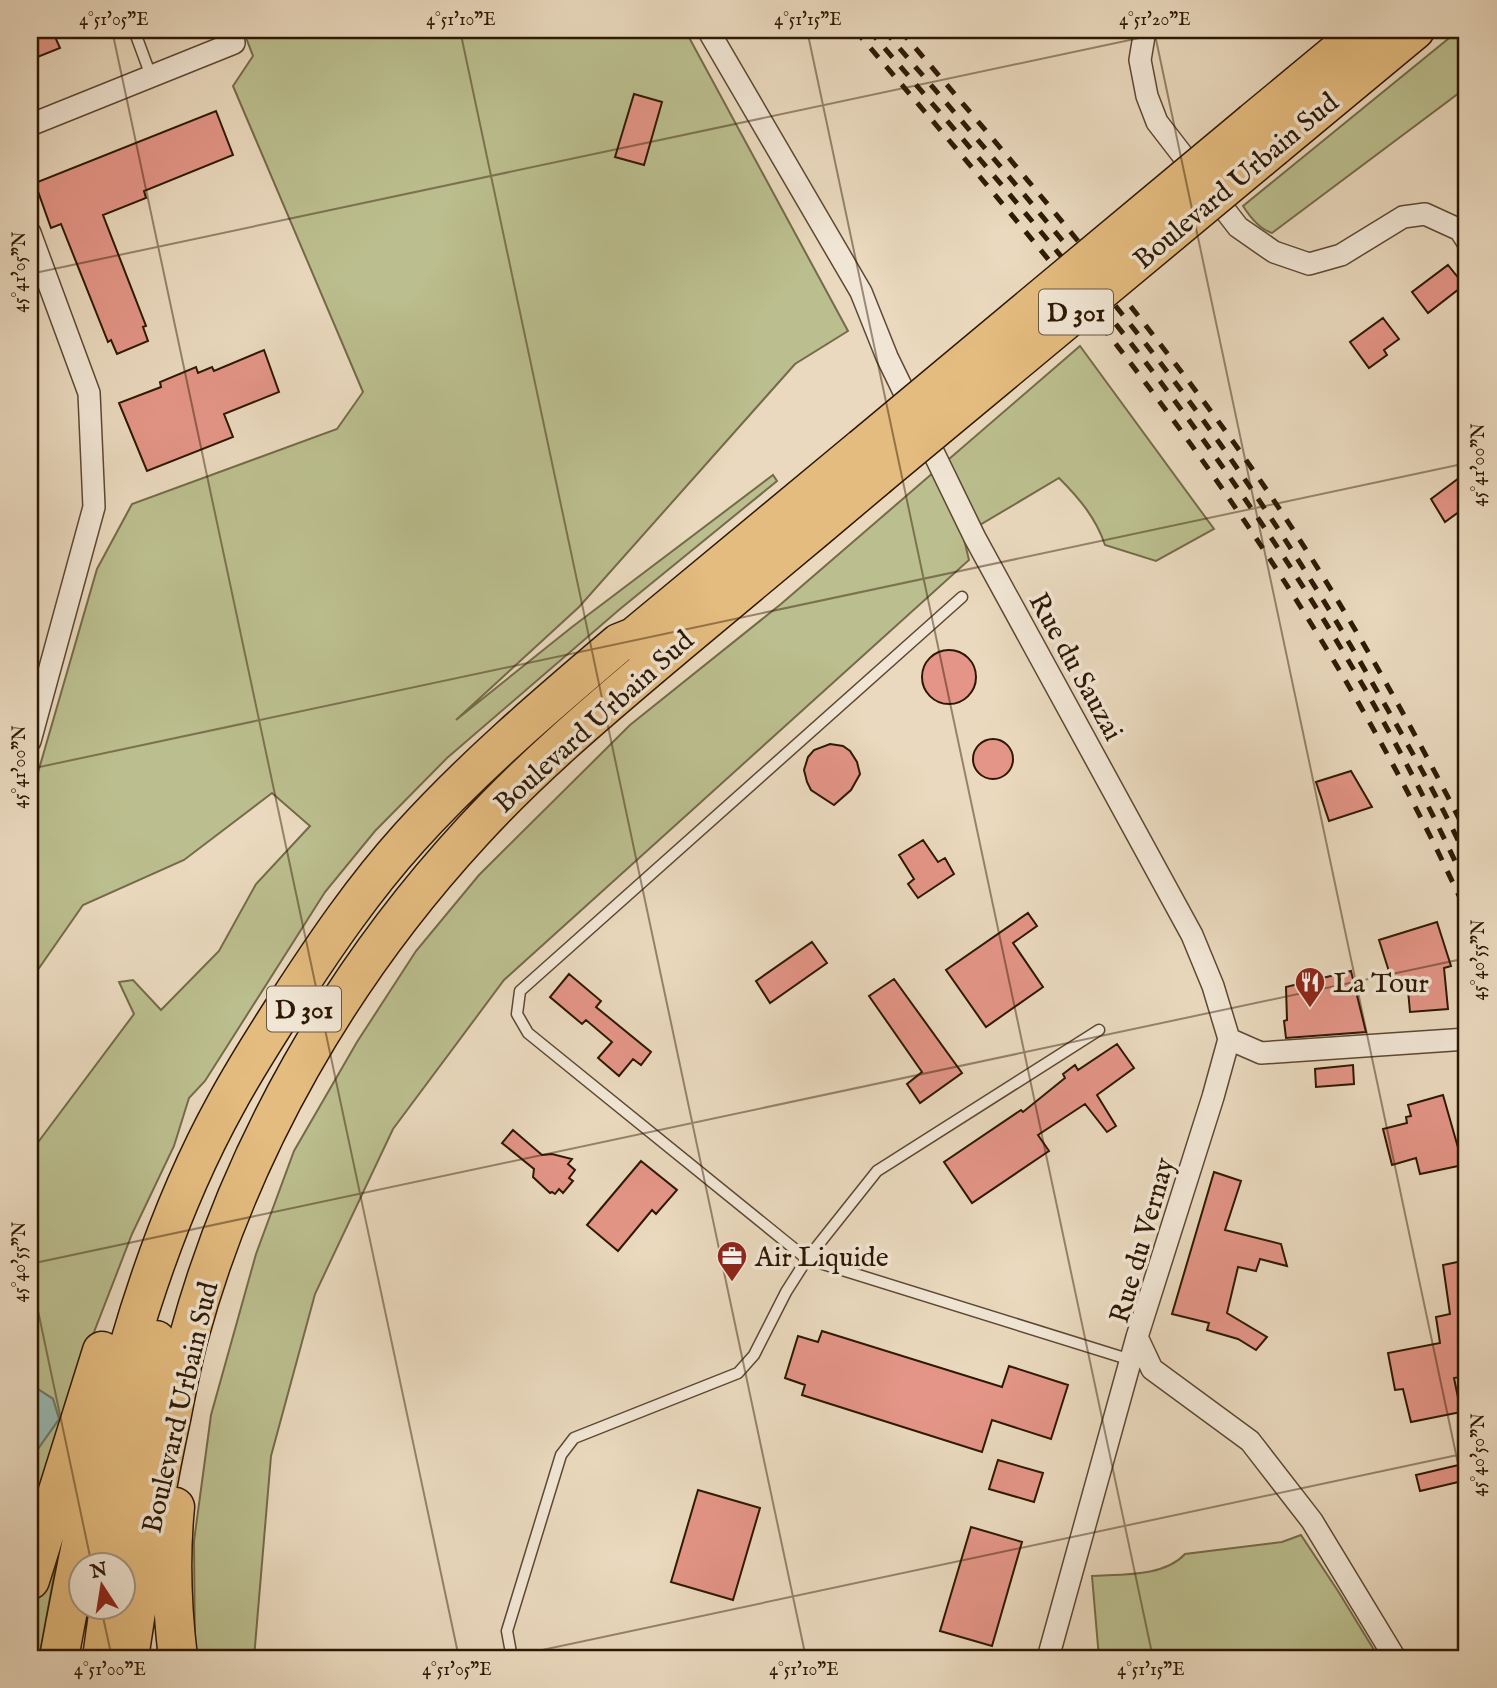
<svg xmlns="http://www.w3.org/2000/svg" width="1497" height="1688" font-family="'IM FELL English',serif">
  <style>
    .green { fill: #bbbe8e; stroke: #746b48; stroke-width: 2 }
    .water { fill: #98bab3; stroke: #6e796d; stroke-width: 2 }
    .building { fill: #e49587; stroke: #2e1803; stroke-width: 2 }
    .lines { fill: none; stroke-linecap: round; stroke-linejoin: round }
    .lane-casing { stroke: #5d4832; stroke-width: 13 }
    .street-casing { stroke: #5d4832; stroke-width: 24 }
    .highway-casing { stroke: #2e1803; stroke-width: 41 }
    .lane { stroke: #f1e6d5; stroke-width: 10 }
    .street { stroke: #f1e6d5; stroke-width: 21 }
    .highway { stroke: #e5bc7f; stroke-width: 38 }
    .rail { stroke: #2e1803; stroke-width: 5; stroke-dasharray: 12 12; stroke-linecap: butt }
    .highway-bridge-casing { stroke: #2e1803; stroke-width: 41; stroke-linecap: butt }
    .highway-bridge { stroke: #e5bc7f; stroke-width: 38 }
    .ticks { fill: none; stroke: #2e1803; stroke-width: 2; stroke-opacity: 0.45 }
    .labels { text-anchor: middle; stroke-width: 7; stroke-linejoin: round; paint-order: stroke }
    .shield { fill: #f1e6d5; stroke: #685642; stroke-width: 2 }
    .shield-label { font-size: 26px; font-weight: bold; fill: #2e1803 }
    .street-label { font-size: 28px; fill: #2e1803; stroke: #f1e6d5 }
    .poi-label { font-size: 28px; fill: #2e1803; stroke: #f1e6d5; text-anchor: start }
    .neatline { fill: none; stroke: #2e1803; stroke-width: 2.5 }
    .ticks-label { font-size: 18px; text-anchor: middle; fill: #2e1803 }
  </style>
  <rect width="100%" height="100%" fill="#ead9be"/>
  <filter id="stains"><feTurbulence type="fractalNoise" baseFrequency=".00286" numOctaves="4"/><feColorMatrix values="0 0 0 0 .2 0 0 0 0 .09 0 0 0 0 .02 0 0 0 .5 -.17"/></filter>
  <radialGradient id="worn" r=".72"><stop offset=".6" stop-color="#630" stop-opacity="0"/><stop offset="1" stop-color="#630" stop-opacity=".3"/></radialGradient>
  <path class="green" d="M 243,30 L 685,30 L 848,331 L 795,364 L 579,607 L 456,720 L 572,627 L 773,475 L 777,481 L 620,609 L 447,758 L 375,831 L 325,892 L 205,1081 L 189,1098 L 174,1146 L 132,1234 L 72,1389 L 30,1521 L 30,1460 L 59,1419 L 53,1399 L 30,1384 L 30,1153 L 134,1014 L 119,982 L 133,980 L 161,1010 L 219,951 L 256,884 L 310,826 L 272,793 L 184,860 L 83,905 L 30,981 L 30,800 L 97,569 L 132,504 L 337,429 L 363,392 L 233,86 L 253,56 Z
    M 1459,30 L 1467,30 L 1467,87 L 1272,233 C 1259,229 1250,217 1243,206 Z
    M 1080,346 L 1214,529 L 1156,561 L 1105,545 C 1096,518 1079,498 1059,478 L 963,535 L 969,560 L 504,980 L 393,1129 L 315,1294 L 271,1456 L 254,1658 L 195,1658 L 194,1541 L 211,1415 L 256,1254 L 294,1151 L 357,1042 L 416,951 L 479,875 L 630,725 L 781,604 Z
    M 63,1526 L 39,1658 L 30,1658 L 30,1605 Z
    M 1301,1535 L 1338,1591 L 1379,1658 L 1099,1658 L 1092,1576 C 1121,1574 1164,1577 1185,1554 L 1282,1542 Z"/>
  <path class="water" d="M 30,1384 L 53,1399 L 59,1419 L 30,1460 Z"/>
  <path class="building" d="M 30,30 L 52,30 L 60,48 L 30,60 Z
    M 634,94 L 662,102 L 644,165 L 615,157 Z
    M 216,111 L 233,155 L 144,191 L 146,198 L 103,215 L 146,326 L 143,327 L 148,341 L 117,354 L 111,340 L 108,342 L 61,224 L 51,228 L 35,183 Z
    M 1448,265 L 1464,285 L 1428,313 L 1412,292 Z
    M 1383,318 L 1399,339 L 1384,350 L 1387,355 L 1369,368 L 1350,342 Z
    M 264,350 L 279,392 L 224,414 L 233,437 L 147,471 L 119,403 L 161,387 L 160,382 L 196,367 L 198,373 L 212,367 L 214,371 Z
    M 1467,472 L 1467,506 L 1445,522 L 1431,499 Z
    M922 677a27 27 0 1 1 54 0a27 27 0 1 1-54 0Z
    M973 759a20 20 0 1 1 40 0a20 20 0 1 1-40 0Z
    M 830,744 L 843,746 L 850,751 L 857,762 L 860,774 L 851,790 L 834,805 L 811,790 L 807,782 L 804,770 L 808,757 L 814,750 Z
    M 1351,771 L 1372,807 L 1329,821 L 1316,782 Z
    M 923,840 L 938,862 L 945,858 L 954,874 L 918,898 L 908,884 L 914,879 L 899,855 Z
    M 1028,913 L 1037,926 L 1013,943 L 1043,987 L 986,1027 L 946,970 Z
    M 1437,922 L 1451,966 L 1444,968 L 1448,1009 L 1410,1012 L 1407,979 L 1393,984 L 1379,940 Z
    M 812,942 L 827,963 L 770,1003 L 756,981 Z
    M 1351,971 L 1366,1032 L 1286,1038 L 1284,1021 L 1287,1020 L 1286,987 Z
    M 569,974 L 601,1001 L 596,1007 L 651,1052 L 641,1065 L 633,1059 L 619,1076 L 598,1058 L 612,1042 L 586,1020 L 582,1024 L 550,997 Z
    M 894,979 L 962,1073 L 920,1103 L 907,1084 L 922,1072 L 869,996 Z
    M 1117,1044 L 1134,1068 L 1097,1095 L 1116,1126 L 1107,1132 L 1085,1104 L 1038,1135 L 1049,1151 L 972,1203 L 944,1162 L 1021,1110 L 1023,1112 L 1065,1078 L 1063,1074 L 1075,1065 L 1078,1070 Z
    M 1353,1065 L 1354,1084 L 1316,1087 L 1315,1069 Z
    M 1443,1095 L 1463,1165 L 1420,1174 L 1416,1158 L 1392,1165 L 1383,1129 L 1407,1123 L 1406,1117 L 1411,1116 L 1408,1105 Z
    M 513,1130 L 542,1155 L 552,1154 L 572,1159 L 568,1164 L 575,1170 L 569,1178 L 573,1181 L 563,1193 L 559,1189 L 555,1194 L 552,1192 L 550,1193 L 533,1177 L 534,1169 L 502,1143 Z
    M 641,1161 L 677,1190 L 656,1214 L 652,1210 L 618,1251 L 587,1225 Z
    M 1214,1172 L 1241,1181 L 1225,1230 L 1281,1244 L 1287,1266 L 1260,1259 L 1256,1271 L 1238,1267 L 1227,1313 L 1267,1337 L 1256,1350 L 1238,1339 L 1207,1330 L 1209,1323 L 1172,1314 Z
    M 1467,1260 L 1467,1376 L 1454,1378 L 1461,1412 L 1411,1422 L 1403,1389 L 1395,1390 L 1388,1353 L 1440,1343 L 1436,1317 L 1450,1314 L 1443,1265 Z
    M 822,1331 L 1002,1387 L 1009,1366 L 1068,1385 L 1051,1439 L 992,1420 L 982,1452 L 802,1395 L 805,1385 L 785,1378 L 798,1336 L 818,1342 Z
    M 998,1460 L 1043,1473 L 1034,1502 L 989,1489 Z
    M 1467,1463 L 1467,1480 L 1420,1491 L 1416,1475 Z
    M 698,1490 L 760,1508 L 733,1600 L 671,1582 Z
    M 971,1527 L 1022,1542 L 992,1646 L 940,1631 Z"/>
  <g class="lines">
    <g class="lane-casing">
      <path id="lane" d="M 134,30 L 151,76
        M 962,597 L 520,991 L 517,1014 L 528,1033 L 807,1259 L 1131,1360
        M 512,1658 L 507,1631 L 561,1455 L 574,1438 L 738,1373 L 754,1355 L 786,1292 L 807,1259 L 877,1171 L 1099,1030"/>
    </g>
    <g class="street-casing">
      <path id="street" d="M 708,30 L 861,292 L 887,357 L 975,538 L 1192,935 L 1213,986 L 1229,1039
        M 1145,30 L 1140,60 L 1147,96 L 1157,122 L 1238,227 L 1274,252 L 1309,264 L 1341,255 L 1403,217 L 1425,214 L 1460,230 L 1467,241
        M 30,125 L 234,43
        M 30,233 L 89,393 L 94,507 L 30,741
        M 1229,1039 L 1213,1097 L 1137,1337 L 1152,1369 L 1250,1441 L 1312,1521 L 1395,1658
        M 1229,1039 L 1261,1053 L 1467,1039
        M 1048,1658 L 1137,1337"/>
    </g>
    <g class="highway-casing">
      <path id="highway" d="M 1253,122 L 1364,30
        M 1274,147 L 1415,30
        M 175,1507 C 170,1557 172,1608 178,1658
        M 115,1566 L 132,1456 L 156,1340
        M 30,1580 L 102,1351
        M 59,1658 C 78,1554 99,1451 128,1349 C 152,1266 184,1180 226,1104 C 245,1069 266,1036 288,1002 C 325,945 363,889 409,838 C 473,767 546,705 619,643 L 634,637 L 862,448
        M 102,1658 L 109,1608
        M 129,1658 C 141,1577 154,1495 172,1414 C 177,1388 182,1362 189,1336 C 240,1149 341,974 472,832 C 536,762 609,702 681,641 C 747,586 812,532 877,477"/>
    </g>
    <use href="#lane" class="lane"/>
    <use href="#street" class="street"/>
    <use href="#highway" class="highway"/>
    <path class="rail" d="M 855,30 C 938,127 1022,225 1101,325 C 1244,507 1371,703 1467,913
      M 869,30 C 961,137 1054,244 1140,355 C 1267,520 1381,698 1467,887
      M 884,30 C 964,124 1045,217 1122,314 C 1217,432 1302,559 1377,691 C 1409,746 1440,801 1467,859
      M 900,30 C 1005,153 1111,276 1207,406 C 1307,540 1391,685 1467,834"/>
    <g class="highway-bridge-casing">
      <path id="highway-bridge" d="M 862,448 L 1253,122
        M 877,477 L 1274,147"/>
    </g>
    <use href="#highway-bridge" class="highway-bridge"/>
  </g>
  <path class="ticks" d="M 112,30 L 459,1658M 460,30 L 806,1658M 807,30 L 1153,1658M 1154,30 L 1467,1506M 30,274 L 1177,30M 30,769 L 1467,463M 30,1264 L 1467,958M 30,1273 L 92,1566M 101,1608 L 112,1658M 504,1658 L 1467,1453"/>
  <defs>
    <g id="restaurant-pin" transform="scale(1.575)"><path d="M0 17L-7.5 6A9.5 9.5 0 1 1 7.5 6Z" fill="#8f2418" stroke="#f1e6d5"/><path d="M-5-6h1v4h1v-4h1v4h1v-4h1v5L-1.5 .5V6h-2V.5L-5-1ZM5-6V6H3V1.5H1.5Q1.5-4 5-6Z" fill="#fff"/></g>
    <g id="office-pin" transform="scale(1.575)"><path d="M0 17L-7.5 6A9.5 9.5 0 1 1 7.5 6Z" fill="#8f2418" stroke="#f1e6d5"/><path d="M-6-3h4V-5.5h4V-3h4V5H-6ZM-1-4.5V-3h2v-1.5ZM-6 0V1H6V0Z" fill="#fff"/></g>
  </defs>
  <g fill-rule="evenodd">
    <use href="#restaurant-pin" x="1310" y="982"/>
    <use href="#office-pin" x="732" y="1256"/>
  </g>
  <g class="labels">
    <g class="shield">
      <rect x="1039" y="289.5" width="74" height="45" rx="5"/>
      <rect x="267" y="986.5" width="74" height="45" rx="5"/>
    </g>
    <g class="shield-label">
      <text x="1076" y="321">D 301</text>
      <text x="304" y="1018">D 301</text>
    </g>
    <g class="street-label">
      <text transform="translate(1235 180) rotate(-40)" y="10">Boulevard Urbain Sud</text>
      <text transform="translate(1077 666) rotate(61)" y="10">Rue du Sauzai</text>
      <text transform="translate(593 721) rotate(-42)" y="10">Boulevard Urbain Sud</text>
      <text transform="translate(1141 1240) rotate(-74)" y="10">Rue du Vernay</text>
      <text transform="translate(179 1407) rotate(-77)" y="10">Boulevard Urbain Sud</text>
    </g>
    <g class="poi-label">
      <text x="1333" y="992">La Tour</text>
      <text x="755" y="1266">Air Liquide</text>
    </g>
  </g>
  <rect width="1497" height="1688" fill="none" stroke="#ead9be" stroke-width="77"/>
  <g transform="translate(102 1586) rotate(348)"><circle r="33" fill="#f1e6d5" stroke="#a39481" stroke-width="2"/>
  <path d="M0-5L12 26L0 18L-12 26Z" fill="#8f2418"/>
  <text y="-10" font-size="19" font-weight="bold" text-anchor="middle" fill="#2e1803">N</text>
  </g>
  <rect x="38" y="38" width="1420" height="1612" class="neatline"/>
  <g class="ticks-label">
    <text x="114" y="25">4°51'05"E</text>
    <text x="461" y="25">4°51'10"E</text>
    <text x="808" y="25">4°51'15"E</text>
    <text x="1155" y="25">4°51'20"E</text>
    <text transform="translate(19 272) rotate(-90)" y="6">45°41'05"N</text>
    <text transform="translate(1478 465) rotate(-90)" y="6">45°41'00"N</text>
    <text transform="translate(19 767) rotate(-90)" y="6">45°41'00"N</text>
    <text transform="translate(1478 960) rotate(-90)" y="6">45°40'55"N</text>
    <text transform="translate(19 1262) rotate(-90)" y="6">45°40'55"N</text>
    <text transform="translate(1478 1455) rotate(-90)" y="6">45°40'50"N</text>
    <text x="110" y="1675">4°51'00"E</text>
    <text x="457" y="1675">4°51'05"E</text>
    <text x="804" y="1675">4°51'10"E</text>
    <text x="1151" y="1675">4°51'15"E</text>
  </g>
  <rect width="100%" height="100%" filter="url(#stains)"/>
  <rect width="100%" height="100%" fill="url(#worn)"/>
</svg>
